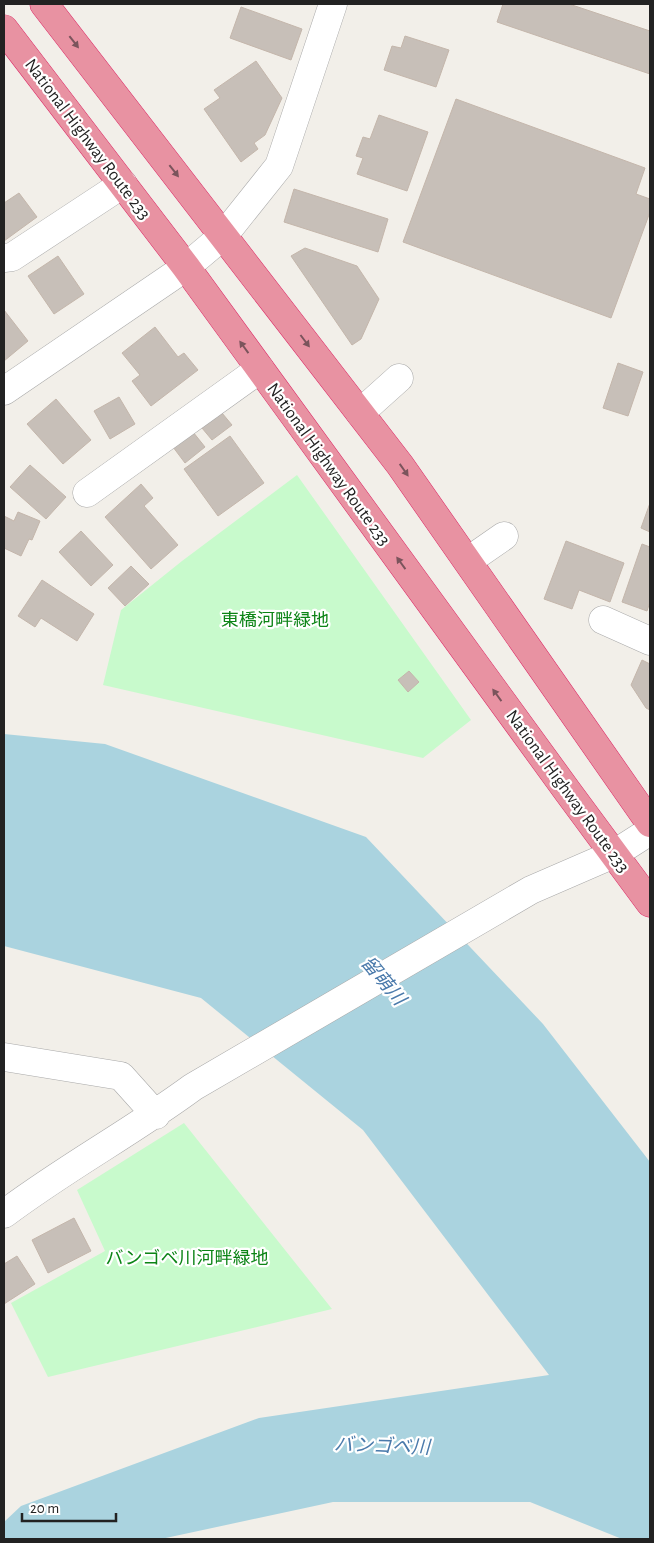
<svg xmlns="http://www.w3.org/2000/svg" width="654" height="1543" font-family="'Alegreya Sans','Noto Sans JP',sans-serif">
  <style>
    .park { fill: #c8facc }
    .water { fill: #aad3df }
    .building { fill: #c7bfb8; stroke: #c4b6ab }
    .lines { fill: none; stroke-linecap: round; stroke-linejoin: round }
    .minor-casing { stroke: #a9a9a9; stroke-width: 29 }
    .highway-casing { stroke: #dc2a67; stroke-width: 29 }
    .minor { stroke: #fff; stroke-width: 28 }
    .highway { stroke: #e892a2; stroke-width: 28 }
    .oneway { fill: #7b545c }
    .labels { text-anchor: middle; stroke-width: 4.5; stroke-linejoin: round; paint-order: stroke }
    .street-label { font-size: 18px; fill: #222; stroke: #fff }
    .park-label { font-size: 18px; fill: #0c8416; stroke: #fff }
    .water-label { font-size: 19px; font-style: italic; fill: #4a7aab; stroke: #fff }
  </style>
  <rect width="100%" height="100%" fill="#f2efe9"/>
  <path class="park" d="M 297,475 L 471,720 L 423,758 L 103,685 L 121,610 L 182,561 Z
    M 184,1123 L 332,1309 L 48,1377 L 11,1303 L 105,1251 L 77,1190 Z"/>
  <path class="water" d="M 4,734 L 105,744 L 366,837 L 543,1024 L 650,1162 L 650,1539 L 622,1539 L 530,1502 L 333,1502 L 161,1539 L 4,1539 L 4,1522 L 21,1506 L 259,1418 L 549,1375 L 363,1130 L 201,998 L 4,946 Z"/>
  <path class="building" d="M 503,4 L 569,4 L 650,31 L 650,74 L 497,22 Z
    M 241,7 L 302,29 L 291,60 L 230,38 Z
    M 405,36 L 449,50 L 436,87 L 384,70 L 392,46 L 401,48 Z
    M 256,61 L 282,98 L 265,135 L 254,143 L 258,149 L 241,162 L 204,109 L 220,98 L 214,90 Z
    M 456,99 L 645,168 L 636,194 L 650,199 L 650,212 L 611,318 L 403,242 Z
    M 379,115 L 428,132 L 407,191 L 357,174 L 363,158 L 356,156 L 363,137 L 370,139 Z
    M 294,189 L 388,219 L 378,252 L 284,222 Z
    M 19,193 L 37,217 L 4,241 L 4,203 Z
    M 305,248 L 357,266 L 379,299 L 361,339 L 352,345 L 291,256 Z
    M 58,256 L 84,294 L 54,314 L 28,276 Z
    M 4,310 L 28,341 L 4,361 Z
    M 155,327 L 178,357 L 184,353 L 198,370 L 151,406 L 132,381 L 140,375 L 122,353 Z
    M 618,363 L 643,372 L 628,416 L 603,408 Z
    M 119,397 L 135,424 L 110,439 L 94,411 Z
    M 56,399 L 91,440 L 63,464 L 27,424 Z
    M 222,413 L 232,425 L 212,440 L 202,428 Z
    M 193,432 L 205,447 L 185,463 L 173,447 Z
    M 230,436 L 264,483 L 218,516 L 184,469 Z
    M 30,465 L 66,497 L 46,519 L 10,487 Z
    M 141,484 L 153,498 L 144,506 L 178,545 L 151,569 L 105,517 Z
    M 650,503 L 650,532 L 641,528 Z
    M 18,512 L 40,521 L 32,540 L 29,539 L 21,556 L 4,548 L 4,516 L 14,521 Z
    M 81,531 L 113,565 L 91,586 L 59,552 Z
    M 566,541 L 624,563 L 610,602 L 579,590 L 572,609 L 544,599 Z
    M 642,544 L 650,547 L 650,602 L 647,611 L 622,602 Z
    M 131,566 L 149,584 L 125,606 L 108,588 Z
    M 42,580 L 94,614 L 77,641 L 41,618 L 35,627 L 18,616 Z
    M 642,660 L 650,664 L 650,710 L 646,708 L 631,685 Z
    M 409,671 L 419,682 L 408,692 L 398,680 Z
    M 74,1218 L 91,1251 L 48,1273 L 32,1240 Z
    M 17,1256 L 35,1284 L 4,1304 L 4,1264 Z"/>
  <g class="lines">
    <g class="minor-casing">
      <path id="minor" d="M 4,258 L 12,257 L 123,184
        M 4,391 L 186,267 L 224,235 L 279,166 L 333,4
        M 360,413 L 399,378
        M 87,493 L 260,369
        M 468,561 L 504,536
        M 603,620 L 650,641
        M 4,1057 L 121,1076 L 156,1115
        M 4,1214 C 65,1168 132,1132 193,1087 L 531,890 L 614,854 L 650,831"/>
    </g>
    <g class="highway-casing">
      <path id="highway" d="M 44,4 L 400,465 L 650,823
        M 4,29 L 186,267 L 568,792 L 650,903"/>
    </g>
    <use href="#minor" class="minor"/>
    <use href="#highway" class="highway"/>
  </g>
  <defs><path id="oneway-solid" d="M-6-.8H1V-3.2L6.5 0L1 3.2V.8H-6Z" transform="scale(1.25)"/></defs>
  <g class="oneway">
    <use href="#oneway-solid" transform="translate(74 42) rotate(52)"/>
    <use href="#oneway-solid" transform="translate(174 171) rotate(52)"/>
    <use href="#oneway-solid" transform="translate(305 341) rotate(53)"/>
    <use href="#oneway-solid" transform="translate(244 347) rotate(-126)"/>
    <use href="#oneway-solid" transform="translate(404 470) rotate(55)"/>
    <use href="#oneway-solid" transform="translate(401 563) rotate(-126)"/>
    <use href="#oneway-solid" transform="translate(497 695) rotate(-126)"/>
  </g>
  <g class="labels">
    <g class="street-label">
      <text transform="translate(88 139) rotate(53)" y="6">National Highway Route 233</text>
      <text transform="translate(329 464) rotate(54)" y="6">National Highway Route 233</text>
      <text transform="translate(568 791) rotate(54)" y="6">National Highway Route 233</text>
    </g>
    <g class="park-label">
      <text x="275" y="626">東橋河畔緑地</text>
      <text x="187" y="1264">バンゴベ川河畔緑地</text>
    </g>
    <g class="water-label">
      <text transform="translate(384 980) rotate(50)" y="7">留萌川</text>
      <text transform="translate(382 1445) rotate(2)" y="7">バンゴベ川</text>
    </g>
  </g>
  <rect width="654" height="1543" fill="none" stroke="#222222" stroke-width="10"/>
  <path d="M22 1513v8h94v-8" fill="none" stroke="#222222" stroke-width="2.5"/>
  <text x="30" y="1513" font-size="15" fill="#222222" stroke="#ffffff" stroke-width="4" paint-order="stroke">20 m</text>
</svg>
